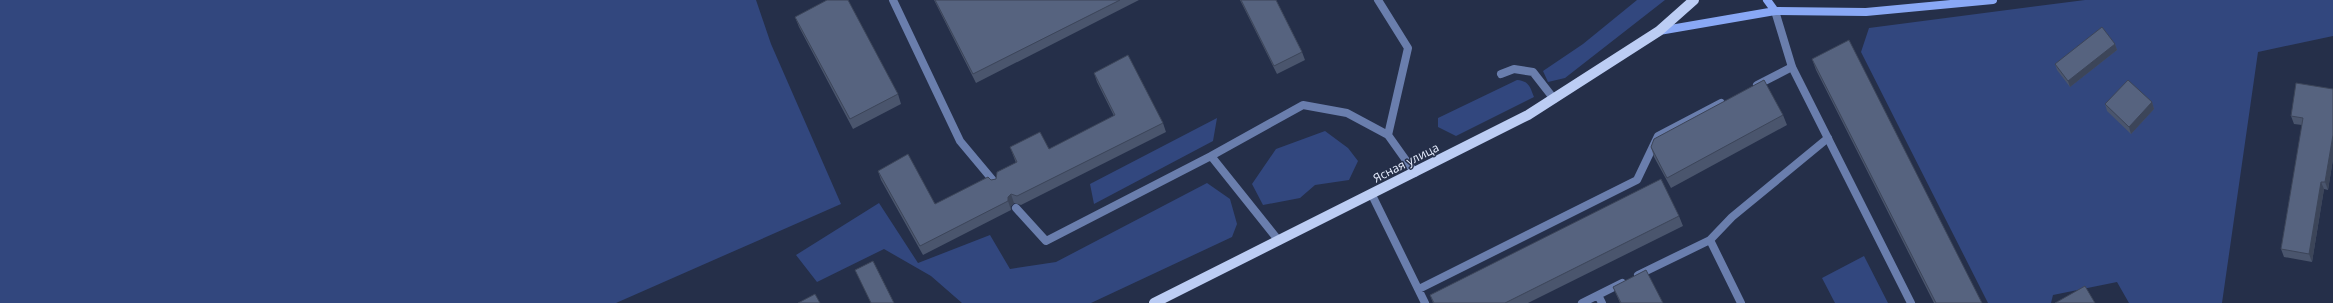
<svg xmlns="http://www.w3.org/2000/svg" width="2333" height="303" font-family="'Open Sans',sans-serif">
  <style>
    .green { fill: #32477e }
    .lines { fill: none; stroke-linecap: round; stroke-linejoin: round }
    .lane { stroke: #6a7ead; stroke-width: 8 }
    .street { stroke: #6a7ead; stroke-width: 8 }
    .secondary { stroke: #89a8f5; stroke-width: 8 }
    .primary { stroke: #bccdf4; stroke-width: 10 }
    .wall { fill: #4a556d }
    .shaded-wall { fill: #3c4559 }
    .building { fill: #56637f; stroke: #3c4559 }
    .labels { text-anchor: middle; stroke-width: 3; stroke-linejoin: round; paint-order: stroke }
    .street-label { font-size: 12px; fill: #e7eeff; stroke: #252f49 }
  </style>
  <rect width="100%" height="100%" fill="#252f49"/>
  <path class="green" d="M 0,0 L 756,0 L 771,44 L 841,204 L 616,303 L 0,303 Z
    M 1637,0 L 1665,0 L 1565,78 L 1548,82 L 1543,71 L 1583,44 Z
    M 2085,0 L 2333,0 L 2333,36 L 2258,52 L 2222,303 L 2129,303 L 2117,282 L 2053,295 L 2051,303 L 1988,303 L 1861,52 L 1869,28 Z
    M 1517,80 C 1529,81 1530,87 1534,97 L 1456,136 L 1438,127 L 1438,118 Z
    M 1217,118 L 1213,141 L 1094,204 L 1090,184 Z
    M 1325,131 L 1348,148 L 1358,161 L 1349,180 L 1315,185 L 1300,198 L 1263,205 L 1252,184 L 1276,149 Z
    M 1207,183 L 1230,199 L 1237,224 L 1232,237 L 1091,303 L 962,303 L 931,276 L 884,249 L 817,282 L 796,255 L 879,203 L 918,263 L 990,235 L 1010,269 L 1056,262 Z
    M 1864,256 L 1888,303 L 1835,303 L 1822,278 Z"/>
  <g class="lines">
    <path class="lane" d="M 893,0 L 960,141 L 996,184
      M 1378,0 L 1408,48 L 1388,135
      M 1501,74 L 1514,69 L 1533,72 L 1554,99
      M 1757,85 L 1792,67
      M 1211,156 L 1279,241
      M 1372,195 L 1425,303
      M 1016,208 L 1046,241 L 1211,156 L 1303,105 L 1347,113 L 1388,135 L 1415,173
      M 1710,240 L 1732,217 L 1828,138
      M 1638,275 L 1710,240 L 1741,303
      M 1419,289 L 1637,180 L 1658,136 L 1721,103
      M 1598,295 L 1602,303
      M 1582,303 L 1622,283"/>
    <path class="street" d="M 1775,11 L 1792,67 L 1911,303"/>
    <path class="secondary" d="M 1767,0 L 1775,11
      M 1659,31 L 1775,11 L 1866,12 L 1993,0"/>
    <path class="primary" d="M 1154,303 L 1528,115 L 1659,31 L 1694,0"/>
  </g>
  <path class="wall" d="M 934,0 L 1139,0 L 976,83 Z
    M 1240,0 L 1276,0 L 1302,52 L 1305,60 L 1277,74 Z
    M 795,17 L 898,94 L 901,104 L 853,129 L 799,27 Z
    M 2115,44 L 2117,50 L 2070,87 L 2057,70 L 2055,64 Z
    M 1812,59 L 1982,303 L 1934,303 L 1816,70 Z
    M 1094,73 L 1163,123 L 1166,132 L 1021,205 L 1014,203 L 1011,206 L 1011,210 L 923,255 L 881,180 L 878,171 L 935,204 L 991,180 L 996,179 L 1016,163 L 1010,147 L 1049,149 L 1114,116 L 1097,82 Z
    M 2333,89 L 2333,159 L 2328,190 L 2324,189 L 2312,262 L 2284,257 L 2281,249 L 2302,125 L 2294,124 L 2291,116 Z
    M 2152,102 L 2154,109 L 2131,134 L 2107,111 L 2105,104 Z
    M 1783,115 L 1787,125 L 1671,188 L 1654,157 L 1651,147 Z
    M 1679,216 L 1683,226 L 1528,303 L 1433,303 L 1430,295 Z
    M 1613,287 L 1663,303 L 1620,303 Z"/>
  <path class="shaded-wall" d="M 2115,44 L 2117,50 L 2070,87 L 2068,81 Z
    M 2152,102 L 2154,109 L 2131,134 L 2129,127 Z
    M 2333,135 L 2333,159 L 2328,190 L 2325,182 Z
    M 2321,182 L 2324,189 L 2312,262 L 2309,254 Z
    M 1011,194 L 1014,203 L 1011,206 L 1011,210 L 1008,201 L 1008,197 Z"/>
  <path class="building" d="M 827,0 L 848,0 L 898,94 L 850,119 L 795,17 Z
    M 935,0 L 1120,0 L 973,74 Z
    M 1241,0 L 1276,0 L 1302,52 L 1274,66 Z
    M 2102,27 L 2115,44 L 2068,81 L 2055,64 Z
    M 1849,40 L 1982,303 L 1936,303 L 1812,59 Z
    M 1128,55 L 1163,123 L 1017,196 L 1011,194 L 1008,197 L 1008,201 L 920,246 L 878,171 L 908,154 L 935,204 L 988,177 L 991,180 L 996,179 L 997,172 L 1017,162 L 1010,147 L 1040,132 L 1049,149 L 1115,115 L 1094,73 Z
    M 1764,80 L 1783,115 L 1667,178 L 1651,147 L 1654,139 Z
    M 2128,80 L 2152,102 L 2129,127 L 2105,104 Z
    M 2296,83 L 2333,89 L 2333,135 L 2325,182 L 2321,182 L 2309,254 L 2281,249 L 2303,118 L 2291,116 Z
    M 1661,179 L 1679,216 L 1505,303 L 1434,303 L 1430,295 Z
    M 873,261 L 894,303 L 871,303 L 855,270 Z
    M 1646,270 L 1663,303 L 1621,303 L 1613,287 Z
    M 2085,286 L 2095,303 L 2055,303 Z
    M 815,294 L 820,303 L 798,303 Z"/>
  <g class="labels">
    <g class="street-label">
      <text transform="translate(1406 163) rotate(-27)" y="4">Ясная улица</text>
    </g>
  </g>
</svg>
